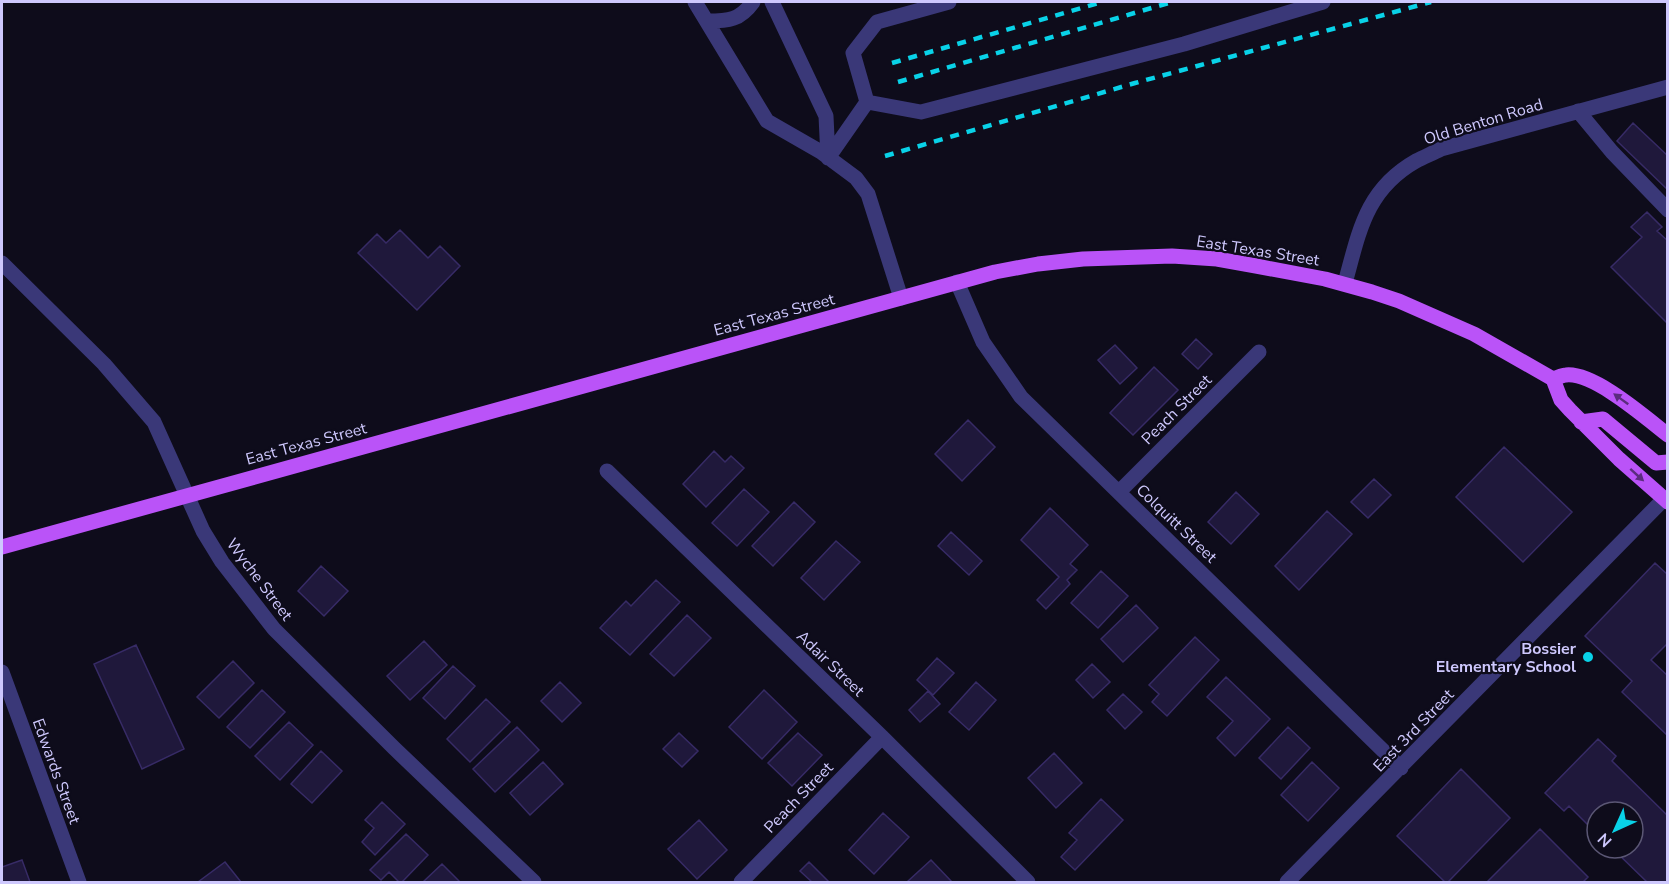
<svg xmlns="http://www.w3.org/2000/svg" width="1669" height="884" font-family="'Nunito Sans',sans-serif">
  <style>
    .building { fill: #1f183b; stroke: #372b66; stroke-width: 1.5 }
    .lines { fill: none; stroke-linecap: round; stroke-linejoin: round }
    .minor { stroke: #3a3878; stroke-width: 15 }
    .major { stroke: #ba53f8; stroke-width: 15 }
    .rail { stroke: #09d2e8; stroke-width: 4.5; stroke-dasharray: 9 8; stroke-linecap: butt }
    .oneway { fill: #5b2c7e }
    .poi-dot { fill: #09d2e8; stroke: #0e0c1b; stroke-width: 2 }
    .labels { text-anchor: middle; stroke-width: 4.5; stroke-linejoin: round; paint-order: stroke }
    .street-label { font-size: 16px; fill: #cec8fd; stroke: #0e0c1b }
    .poi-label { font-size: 16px; font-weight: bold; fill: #cec8fd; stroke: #0e0c1b; text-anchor: end }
  </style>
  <rect width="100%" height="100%" fill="#0e0c1b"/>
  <path class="building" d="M 1633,123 L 1668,156 L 1668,190 L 1617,141 Z
    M 1647,212 L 1662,227 L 1657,231 L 1668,241 L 1668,324 L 1611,267 L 1642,237 L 1631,227 Z
    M 400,230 L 428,258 L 440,246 L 460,266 L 417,310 L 358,253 L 377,234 L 386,243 Z
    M 1196,339 L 1212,354 L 1198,369 L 1182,354 Z
    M 1115,345 L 1137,368 L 1120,384 L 1098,360 Z
    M 1154,367 L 1178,390 L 1133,435 L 1110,413 Z
    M 968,420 L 995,447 L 962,481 L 935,454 Z
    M 1504,447 L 1572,512 L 1523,562 L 1456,497 Z
    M 714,451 L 725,462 L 731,456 L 744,468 L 706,507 L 683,484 Z
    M 1374,479 L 1391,495 L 1368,518 L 1351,502 Z
    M 744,489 L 769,512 L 737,546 L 712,523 Z
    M 1236,492 L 1259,514 L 1231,544 L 1208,522 Z
    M 794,502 L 815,522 L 773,566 L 752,546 Z
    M 1050,508 L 1088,545 L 1070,564 L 1077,570 L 1067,580 L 1070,584 L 1046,609 L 1037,600 L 1059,577 L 1021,540 Z
    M 1327,511 L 1352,534 L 1299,590 L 1275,566 Z
    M 951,532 L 982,561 L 969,575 L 938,546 Z
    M 836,541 L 860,562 L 824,600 L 801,578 Z
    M 1655,563 L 1668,575 L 1668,643 L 1651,660 L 1668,676 L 1668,736 L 1622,692 L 1632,681 L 1585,636 Z
    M 321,566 L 348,591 L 324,616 L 298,591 Z
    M 1101,571 L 1128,596 L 1098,628 L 1071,603 Z
    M 656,580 L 680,602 L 630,655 L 600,628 L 626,601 L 631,606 Z
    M 1136,605 L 1158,628 L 1123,662 L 1101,639 Z
    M 687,615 L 711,638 L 674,676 L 650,654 Z
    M 1195,637 L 1219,660 L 1167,716 L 1152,702 L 1159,694 L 1149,685 Z
    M 424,641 L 447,665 L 410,700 L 387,676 Z
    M 136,645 L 184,749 L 142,769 L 94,664 Z
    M 937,658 L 954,673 L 933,695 L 917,680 Z
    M 233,661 L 254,683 L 219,718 L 197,697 Z
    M 1092,664 L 1110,682 L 1093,698 L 1076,680 Z
    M 453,666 L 475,686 L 445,719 L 423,698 Z
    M 1226,677 L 1270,719 L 1235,756 L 1217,738 L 1233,721 L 1207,697 Z
    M 560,682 L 581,703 L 562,722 L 541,701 Z
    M 976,682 L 996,700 L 969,730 L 949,712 Z
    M 262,690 L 285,712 L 250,748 L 227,727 Z
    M 764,690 L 797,722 L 762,759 L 729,727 Z
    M 928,691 L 940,704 L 920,722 L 909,710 Z
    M 1123,694 L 1142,712 L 1125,729 L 1107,710 Z
    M 486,699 L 510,722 L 470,762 L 447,739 Z
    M 289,722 L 313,745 L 280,780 L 255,756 Z
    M 517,727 L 539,750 L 495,792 L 473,769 Z
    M 1288,727 L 1310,748 L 1281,779 L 1259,758 Z
    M 679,733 L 698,751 L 682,767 L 663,749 Z
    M 798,733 L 822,755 L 792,786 L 768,763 Z
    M 1598,739 L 1616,756 L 1612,761 L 1668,816 L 1668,882 L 1647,882 L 1612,848 L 1633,848 L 1633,812 L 1597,812 L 1597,834 L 1569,806 L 1564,811 L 1545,793 Z
    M 321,751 L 342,771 L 312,803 L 291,784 Z
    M 1054,753 L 1082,783 L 1056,808 L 1028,778 Z
    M 543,762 L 563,784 L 530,815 L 510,793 Z
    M 1312,762 L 1339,788 L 1308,821 L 1281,795 Z
    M 1461,769 L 1510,818 L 1448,882 L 1445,882 L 1397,836 Z
    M 1101,799 L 1123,820 L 1075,870 L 1061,857 L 1077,840 L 1069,833 Z
    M 382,802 L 405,824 L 375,855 L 362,842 L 374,828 L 365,820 Z
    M 883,813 L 909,837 L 874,874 L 849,850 Z
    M 699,820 L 727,850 L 697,879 L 668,849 Z
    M 1540,829 L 1588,877 L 1583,882 L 1487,882 Z
    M 406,834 L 428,855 L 402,882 L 399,882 L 389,872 L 381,880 L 370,870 Z
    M 22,860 L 30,882 L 2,882 L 2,867 Z
    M 931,860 L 952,882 L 907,882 Z
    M 225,862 L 241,882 L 198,882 Z
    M 809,862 L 829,882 L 812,882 L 800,871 Z
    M 442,864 L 460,882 L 423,882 Z"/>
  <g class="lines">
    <path class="minor" d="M 695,2 L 767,121 L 821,152 L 856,178 L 868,194 L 901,298
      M 772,2 L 826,116 L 828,158
      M 707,21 C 729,21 740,20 753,2
      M 867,102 L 921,112 L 1184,44 L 1323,2
      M 867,102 L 853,53 L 877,22 L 949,2
      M 1578,111 L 1612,152 L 1668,210
      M 828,158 L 867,102
      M 2,263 L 104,364 L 154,422 L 203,531 L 222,562 L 274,629 L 394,748 L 534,882
      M 957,282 L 983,342 L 1021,397 L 1401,768
      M 1345,283 C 1359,233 1365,190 1416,161 C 1424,157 1433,153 1441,149 L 1668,87
      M 607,471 L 882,737 L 1028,882
      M 1119,492 L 1259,352
      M 2,672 L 79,882
      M 741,882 L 882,737
      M 1287,882 L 1664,499"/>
    <path class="major" d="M 1553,379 C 1557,378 1562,375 1566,375 C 1594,372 1646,418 1668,435
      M 1581,422 L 1603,419 L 1656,463 L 1668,462
      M 2,547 L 995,272 L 1038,264 L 1083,259 L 1172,256 L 1217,259 L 1256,266 L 1325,279 L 1372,292 L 1399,301 L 1474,334 L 1553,379 L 1561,400 L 1570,410 L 1619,459 L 1668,502"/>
    <path class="rail" d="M 892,63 L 1102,2
      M 898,82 L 1172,2
      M 885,156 L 1135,83 L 1431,2"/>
  </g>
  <defs><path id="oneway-solid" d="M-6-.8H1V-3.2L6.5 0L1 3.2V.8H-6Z" transform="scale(1.5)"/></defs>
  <g class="oneway">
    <use href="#oneway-solid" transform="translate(1621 399) rotate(-144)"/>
    <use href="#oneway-solid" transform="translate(1637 475) rotate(42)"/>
  </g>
  <circle class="poi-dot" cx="1588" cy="657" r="6"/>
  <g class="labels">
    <g class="street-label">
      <text transform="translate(1483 121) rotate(-17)" y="6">Old Benton Road</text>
      <text transform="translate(1258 250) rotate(9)" y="6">East Texas Street</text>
      <text transform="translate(774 314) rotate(-15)" y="6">East Texas Street</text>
      <text transform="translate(1176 409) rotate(-45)" y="6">Peach Street</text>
      <text transform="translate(306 443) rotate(-15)" y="6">East Texas Street</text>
      <text transform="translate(1177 523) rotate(44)" y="6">Colquitt Street</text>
      <text transform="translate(260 579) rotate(53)" y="6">Wyche Street</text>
      <text transform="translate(831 663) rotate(44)" y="6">Adair Street</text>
      <text transform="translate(1413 730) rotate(-46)" y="6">East 3rd Street</text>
      <text transform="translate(57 771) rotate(70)" y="6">Edwards Street</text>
      <text transform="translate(798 797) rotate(-46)" y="6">Peach Street</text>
    </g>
    <g class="poi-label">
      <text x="1576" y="654">Bossier<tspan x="1576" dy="18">Elementary School</tspan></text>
    </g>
  </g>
  <rect width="1669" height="884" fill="none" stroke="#cec8fd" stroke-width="6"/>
  <g transform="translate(1615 830) rotate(225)"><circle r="28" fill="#0e0c1b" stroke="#5b5775" stroke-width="1.5"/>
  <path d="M0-4.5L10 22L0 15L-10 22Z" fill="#09d2e8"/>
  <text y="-9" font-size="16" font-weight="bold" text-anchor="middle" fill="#cec8fd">N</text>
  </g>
</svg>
